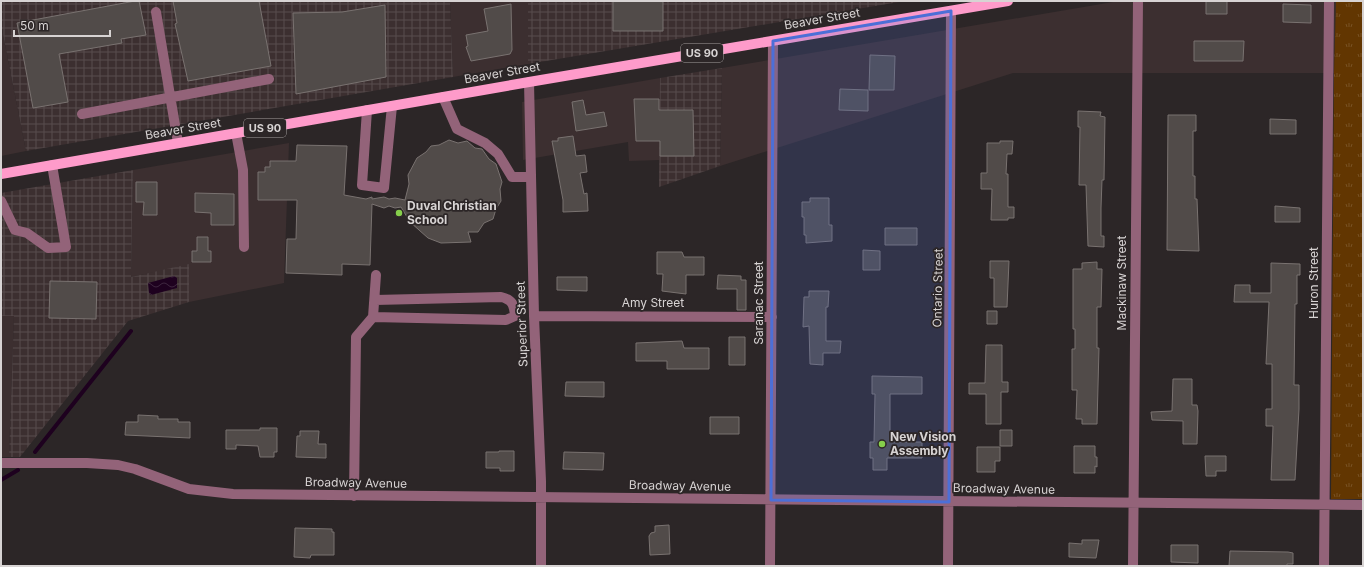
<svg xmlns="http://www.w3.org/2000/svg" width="1364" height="567" font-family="Inter,sans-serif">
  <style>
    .built { fill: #3c2f30 }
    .industrial { fill: url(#industrial-grid) }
    .park { fill: url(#park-tufts) }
    .water { fill: url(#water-waves) }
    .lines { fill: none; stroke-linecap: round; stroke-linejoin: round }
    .stream { stroke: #1e011f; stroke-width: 4 }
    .building { fill: #514b49; stroke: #797270 }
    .minor { stroke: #936379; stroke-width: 10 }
    .major { stroke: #fe9bca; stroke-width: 10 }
    .marked { fill: #4c6fd7; fill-opacity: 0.2; stroke: #4c6fd7; stroke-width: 3; stroke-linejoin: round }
    .poi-dot { fill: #86cf4b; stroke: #2c2627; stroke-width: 1.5 }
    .labels { text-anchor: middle; stroke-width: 3.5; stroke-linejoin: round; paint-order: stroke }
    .shield { fill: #2c2627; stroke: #a49f9f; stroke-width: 1 }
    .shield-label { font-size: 11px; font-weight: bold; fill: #d7d3d3 }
    .street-label { font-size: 12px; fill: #d7d3d3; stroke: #2c2627 }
    .poi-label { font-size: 12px; font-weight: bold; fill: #d7d3d3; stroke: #2c2627; text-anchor: start }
  </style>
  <defs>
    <pattern id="industrial-grid" width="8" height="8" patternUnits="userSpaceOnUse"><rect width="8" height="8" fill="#3c2f30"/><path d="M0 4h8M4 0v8" fill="none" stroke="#574c4d"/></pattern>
    <pattern id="park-tufts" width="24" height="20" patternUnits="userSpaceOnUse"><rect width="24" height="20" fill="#623601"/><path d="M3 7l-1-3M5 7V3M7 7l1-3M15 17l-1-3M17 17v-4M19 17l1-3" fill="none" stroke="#785225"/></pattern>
    <pattern id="water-waves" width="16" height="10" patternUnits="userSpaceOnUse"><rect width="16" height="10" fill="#1e011f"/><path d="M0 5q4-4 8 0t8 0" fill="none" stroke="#3e253f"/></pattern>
  </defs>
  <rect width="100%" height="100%" fill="#2c2627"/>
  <path class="built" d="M 450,1 L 528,1 L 528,64 L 453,77 Z
    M 1119,1 L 1336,1 L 1334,73 L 1013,73 L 720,166 L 722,68 Z
    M 1,24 L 26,151 L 1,156 Z
    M 660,78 L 660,160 L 629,161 L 628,142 L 523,160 L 522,102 Z
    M 289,143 L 284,283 L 189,302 L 189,265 L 131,277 L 133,170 Z
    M 1,316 L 14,316 L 9,457 L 1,457 Z"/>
  <path class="industrial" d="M 1,1 L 450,1 L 453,77 L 26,151 L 1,24 Z
    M 528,1 L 905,1 L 528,64 Z
    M 722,68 L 720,166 L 659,187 L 660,78 Z
    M 133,170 L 131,277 L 189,264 L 189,302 L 128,321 L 20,457 L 9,457 L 14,316 L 1,316 L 1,193 Z"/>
  <path class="park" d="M 1336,1 L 1363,1 L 1363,499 L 1331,499 L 1334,73 Z"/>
  <path class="water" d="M 174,276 L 177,278 L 177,288 L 151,295 L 149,293 L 148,283 Z"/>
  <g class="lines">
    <path class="stream" d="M 35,452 L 131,331
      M 1,480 L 18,470"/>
  </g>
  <path class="building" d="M 135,1 L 139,1 L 146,35 L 121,39 L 122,43 L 59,54 L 68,102 L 33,108 L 17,23 Z
    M 173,1 L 259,1 L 271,66 L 188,81 L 175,24 L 177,23 Z
    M 613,1 L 663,1 L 663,31 L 613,31 Z
    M 1206,1 L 1227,1 L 1227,14 L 1206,14 Z
    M 511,4 L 512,50 L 510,54 L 471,61 L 466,47 L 468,46 L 466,35 L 488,31 L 484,9 Z
    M 1283,4 L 1311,5 L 1311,23 L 1283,22 Z
    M 385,5 L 386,77 L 296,94 L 293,13 L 342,12 Z
    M 1194,41 L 1244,41 L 1243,61 L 1194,61 Z
    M 870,55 L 895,56 L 894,90 L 869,90 Z
    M 840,89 L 868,90 L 868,111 L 839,110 Z
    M 634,99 L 659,99 L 659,110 L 693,110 L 694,156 L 660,156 L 660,141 L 636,141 Z
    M 583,100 L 586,115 L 604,112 L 607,126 L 576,131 L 572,102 Z
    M 1078,111 L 1101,112 L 1100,116 L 1105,117 L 1104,180 L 1102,180 L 1101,208 L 1101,236 L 1104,236 L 1104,247 L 1088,246 L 1086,185 L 1079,185 L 1080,127 L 1078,127 Z
    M 1168,115 L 1196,115 L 1196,131 L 1193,131 L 1193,176 L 1195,176 L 1195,199 L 1197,199 L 1199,251 L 1167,250 Z
    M 1270,119 L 1296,120 L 1296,134 L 1270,134 Z
    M 573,136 L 576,156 L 585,155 L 587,172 L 580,173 L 584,194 L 587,193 L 588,211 L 563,212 L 563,200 L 552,141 L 558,141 L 558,138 Z
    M 449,140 L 458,143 L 467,141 L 475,148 L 482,149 L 489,159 L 496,164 L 502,182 L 500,189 L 501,201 L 496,209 L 493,219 L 484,223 L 478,232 L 468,232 L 471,242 L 441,243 L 428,238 L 410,222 L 401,207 L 395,208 L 389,206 L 384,208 L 372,204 L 370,265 L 342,264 L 342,275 L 286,273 L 287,239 L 296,239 L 297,200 L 258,200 L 258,172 L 265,172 L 265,167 L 270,167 L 270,161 L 296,161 L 297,145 L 347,146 L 344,195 L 366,199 L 372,197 L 372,199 L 384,197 L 389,199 L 395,198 L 405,200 L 409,184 L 408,175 L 417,158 L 426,152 L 431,146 L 439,145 Z
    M 1000,141 L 1013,141 L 1012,154 L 1007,154 L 1006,174 L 1008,174 L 1008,207 L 1014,207 L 1014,218 L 1008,218 L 1008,220 L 991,220 L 992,189 L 981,189 L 981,173 L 987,173 L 987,143 L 1000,143 Z
    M 136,182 L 157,182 L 157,215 L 143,215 L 144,202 L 136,202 Z
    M 195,193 L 234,194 L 234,225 L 211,225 L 211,213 L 195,212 Z
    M 810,198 L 829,198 L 829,225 L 832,225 L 832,241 L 806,243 L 806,235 L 804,235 L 804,217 L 802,217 L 802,202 L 810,202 Z
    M 1275,206 L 1300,208 L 1300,222 L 1275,222 Z
    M 885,228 L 917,228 L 917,245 L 885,245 Z
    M 197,237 L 208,237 L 208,251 L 211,251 L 211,262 L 192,262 L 192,251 L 197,251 Z
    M 863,250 L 880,251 L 880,270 L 863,270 Z
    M 657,252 L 682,252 L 684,257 L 704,257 L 704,275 L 686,275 L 686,294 L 662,291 L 663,274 L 657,274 Z
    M 990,261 L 1009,261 L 1007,307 L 994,307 L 994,278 L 990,278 Z
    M 1097,262 L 1097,269 L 1102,269 L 1101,307 L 1097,307 L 1097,348 L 1099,348 L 1097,424 L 1082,424 L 1082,419 L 1076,419 L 1077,390 L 1072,390 L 1072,349 L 1075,349 L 1075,329 L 1073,329 L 1073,269 L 1082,269 L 1082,263 Z
    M 1271,263 L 1300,264 L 1300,275 L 1297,275 L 1297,304 L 1295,304 L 1294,385 L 1299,385 L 1299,409 L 1295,480 L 1271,480 L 1273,426 L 1266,426 L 1266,409 L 1272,409 L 1272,364 L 1266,364 L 1269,302 L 1234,302 L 1235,285 L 1250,285 L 1250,293 L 1271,293 Z
    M 718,275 L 741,276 L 741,280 L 746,280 L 746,310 L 737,310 L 737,289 L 717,289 Z
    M 557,277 L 587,277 L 587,291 L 557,290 Z
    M 50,281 L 97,282 L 96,319 L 49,318 Z
    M 809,291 L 829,291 L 828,307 L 826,307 L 826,341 L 841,341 L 840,353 L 823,353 L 823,365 L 810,364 L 809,326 L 803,327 L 804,297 L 809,297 Z
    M 987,311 L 997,311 L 997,324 L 987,324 Z
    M 729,337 L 745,337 L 745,365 L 729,365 Z
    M 682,341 L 684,348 L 709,348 L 709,369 L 667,369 L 667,361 L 636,361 L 636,343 Z
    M 986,345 L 1002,345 L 1002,382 L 1008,382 L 1008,392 L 1001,392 L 1001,424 L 986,424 L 986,394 L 969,394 L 969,383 L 985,383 Z
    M 872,376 L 922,377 L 922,394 L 890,394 L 890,442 L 922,442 L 922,458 L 887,458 L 887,470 L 873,470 L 873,458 L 870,458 L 870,442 L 874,442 L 875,394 L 872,394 Z
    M 1173,379 L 1192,379 L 1192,405 L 1197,405 L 1198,411 L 1197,444 L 1183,444 L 1183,421 L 1152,420 L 1151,412 L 1172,411 Z
    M 566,382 L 604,382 L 604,397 L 565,396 Z
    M 138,415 L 158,416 L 158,419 L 178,419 L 178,422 L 190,422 L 190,438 L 125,435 L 126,422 L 138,422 Z
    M 710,417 L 739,417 L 739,434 L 710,434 Z
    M 260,428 L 277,428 L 277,452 L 274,452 L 274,457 L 260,457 L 258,446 L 236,445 L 236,449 L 226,449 L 226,430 L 260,430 Z
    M 1000,430 L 1012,430 L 1012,446 L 1000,446 Z
    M 300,431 L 319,431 L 318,444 L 326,444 L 326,458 L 296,457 L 297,436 L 300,436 Z
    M 1074,446 L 1095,446 L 1095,457 L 1097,457 L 1097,467 L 1095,466 L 1095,473 L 1074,473 Z
    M 977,447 L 1000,447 L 1000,461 L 995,461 L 995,472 L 977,472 Z
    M 499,451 L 514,451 L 514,471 L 500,471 L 500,468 L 486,468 L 486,452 L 499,452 Z
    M 564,452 L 604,453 L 603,470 L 563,469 Z
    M 1205,456 L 1226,456 L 1226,471 L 1216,471 L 1216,476 L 1206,476 Z
    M 669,525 L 670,554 L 650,555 L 649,536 L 651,533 L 655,532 L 655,526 Z
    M 295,528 L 332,529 L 332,532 L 334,532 L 334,555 L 311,555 L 310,558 L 294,557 Z
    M 1082,540 L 1099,540 L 1096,558 L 1069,557 L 1069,543 L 1082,544 Z
    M 1171,545 L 1198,545 L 1198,563 L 1171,562 Z
    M 1230,551 L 1288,552 L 1293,553 L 1293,564 L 1287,564 L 1287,566 L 1229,566 Z"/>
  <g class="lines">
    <path class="minor" d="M 156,12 L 178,143
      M 529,82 L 534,316 L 541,481 L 541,566
      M 443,97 L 457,129 L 485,143 L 498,154 L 512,177 L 531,177
      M 367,110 L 362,185 L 384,188 L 392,106
      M 82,114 L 269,79
      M 236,133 L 243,170 L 244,247
      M 1,201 L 15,230 L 27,233 L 48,248 L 66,247 L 52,165
      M 534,316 L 772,317
      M 373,317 L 506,320 L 515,316 C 514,305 513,300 501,297 L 375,300
      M 1,463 L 87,463 L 118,465 L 135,469 L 189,489 L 233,494 L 1363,505
      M 354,496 L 356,337 L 373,317 L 376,275
      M 770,566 L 773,41
      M 948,566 L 951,11
      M 1133,566 L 1138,1
      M 1324,566 L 1329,1"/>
    <path class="major" d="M 1,174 L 529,82 L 1008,1"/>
  </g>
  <path class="marked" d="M 951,11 L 949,502 L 771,500 L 773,41 Z"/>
  <g class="poi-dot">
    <circle cx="399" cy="213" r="4"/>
    <circle cx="882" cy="444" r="4"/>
  </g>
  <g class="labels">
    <g class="shield">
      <rect x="681" y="44" width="42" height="18" rx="3"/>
      <rect x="244" y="119" width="42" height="18" rx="3"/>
    </g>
    <g class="shield-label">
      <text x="702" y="57">US 90</text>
      <text x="265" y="132">US 90</text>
    </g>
    <g class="street-label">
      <text transform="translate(822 19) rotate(-10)" y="4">Beaver Street</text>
      <text transform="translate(502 73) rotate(-10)" y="4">Beaver Street</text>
      <text transform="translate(183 129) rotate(-10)" y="4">Beaver Street</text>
      <text transform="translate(1122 283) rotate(-90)" y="4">Mackinaw Street</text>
      <text transform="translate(1314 283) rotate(-90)" y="4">Huron Street</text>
      <text transform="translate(938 288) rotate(-89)" y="4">Ontario Street</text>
      <text x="653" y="307">Amy Street</text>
      <text transform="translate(759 303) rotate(-90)" y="4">Saranac Street</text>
      <text transform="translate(522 324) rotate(-92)" y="4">Superior Street</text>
      <text transform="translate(356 483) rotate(1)" y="4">Broadway Avenue</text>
      <text transform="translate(680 486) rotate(1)" y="4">Broadway Avenue</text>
      <text transform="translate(1004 489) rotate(1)" y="4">Broadway Avenue</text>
    </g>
    <g class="poi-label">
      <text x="407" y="210">Duval Christian<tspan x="407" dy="14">School</tspan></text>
      <text x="890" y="441">New Vision<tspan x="890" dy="14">Assembly</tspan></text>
    </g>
  </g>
  <rect width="1364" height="567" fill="none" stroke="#d7d3d3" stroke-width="4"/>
  <path d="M14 30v6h96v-6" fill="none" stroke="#d7d3d3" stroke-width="2"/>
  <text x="20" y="30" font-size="12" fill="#d7d3d3" stroke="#2c2627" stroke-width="3" paint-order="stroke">50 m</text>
</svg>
